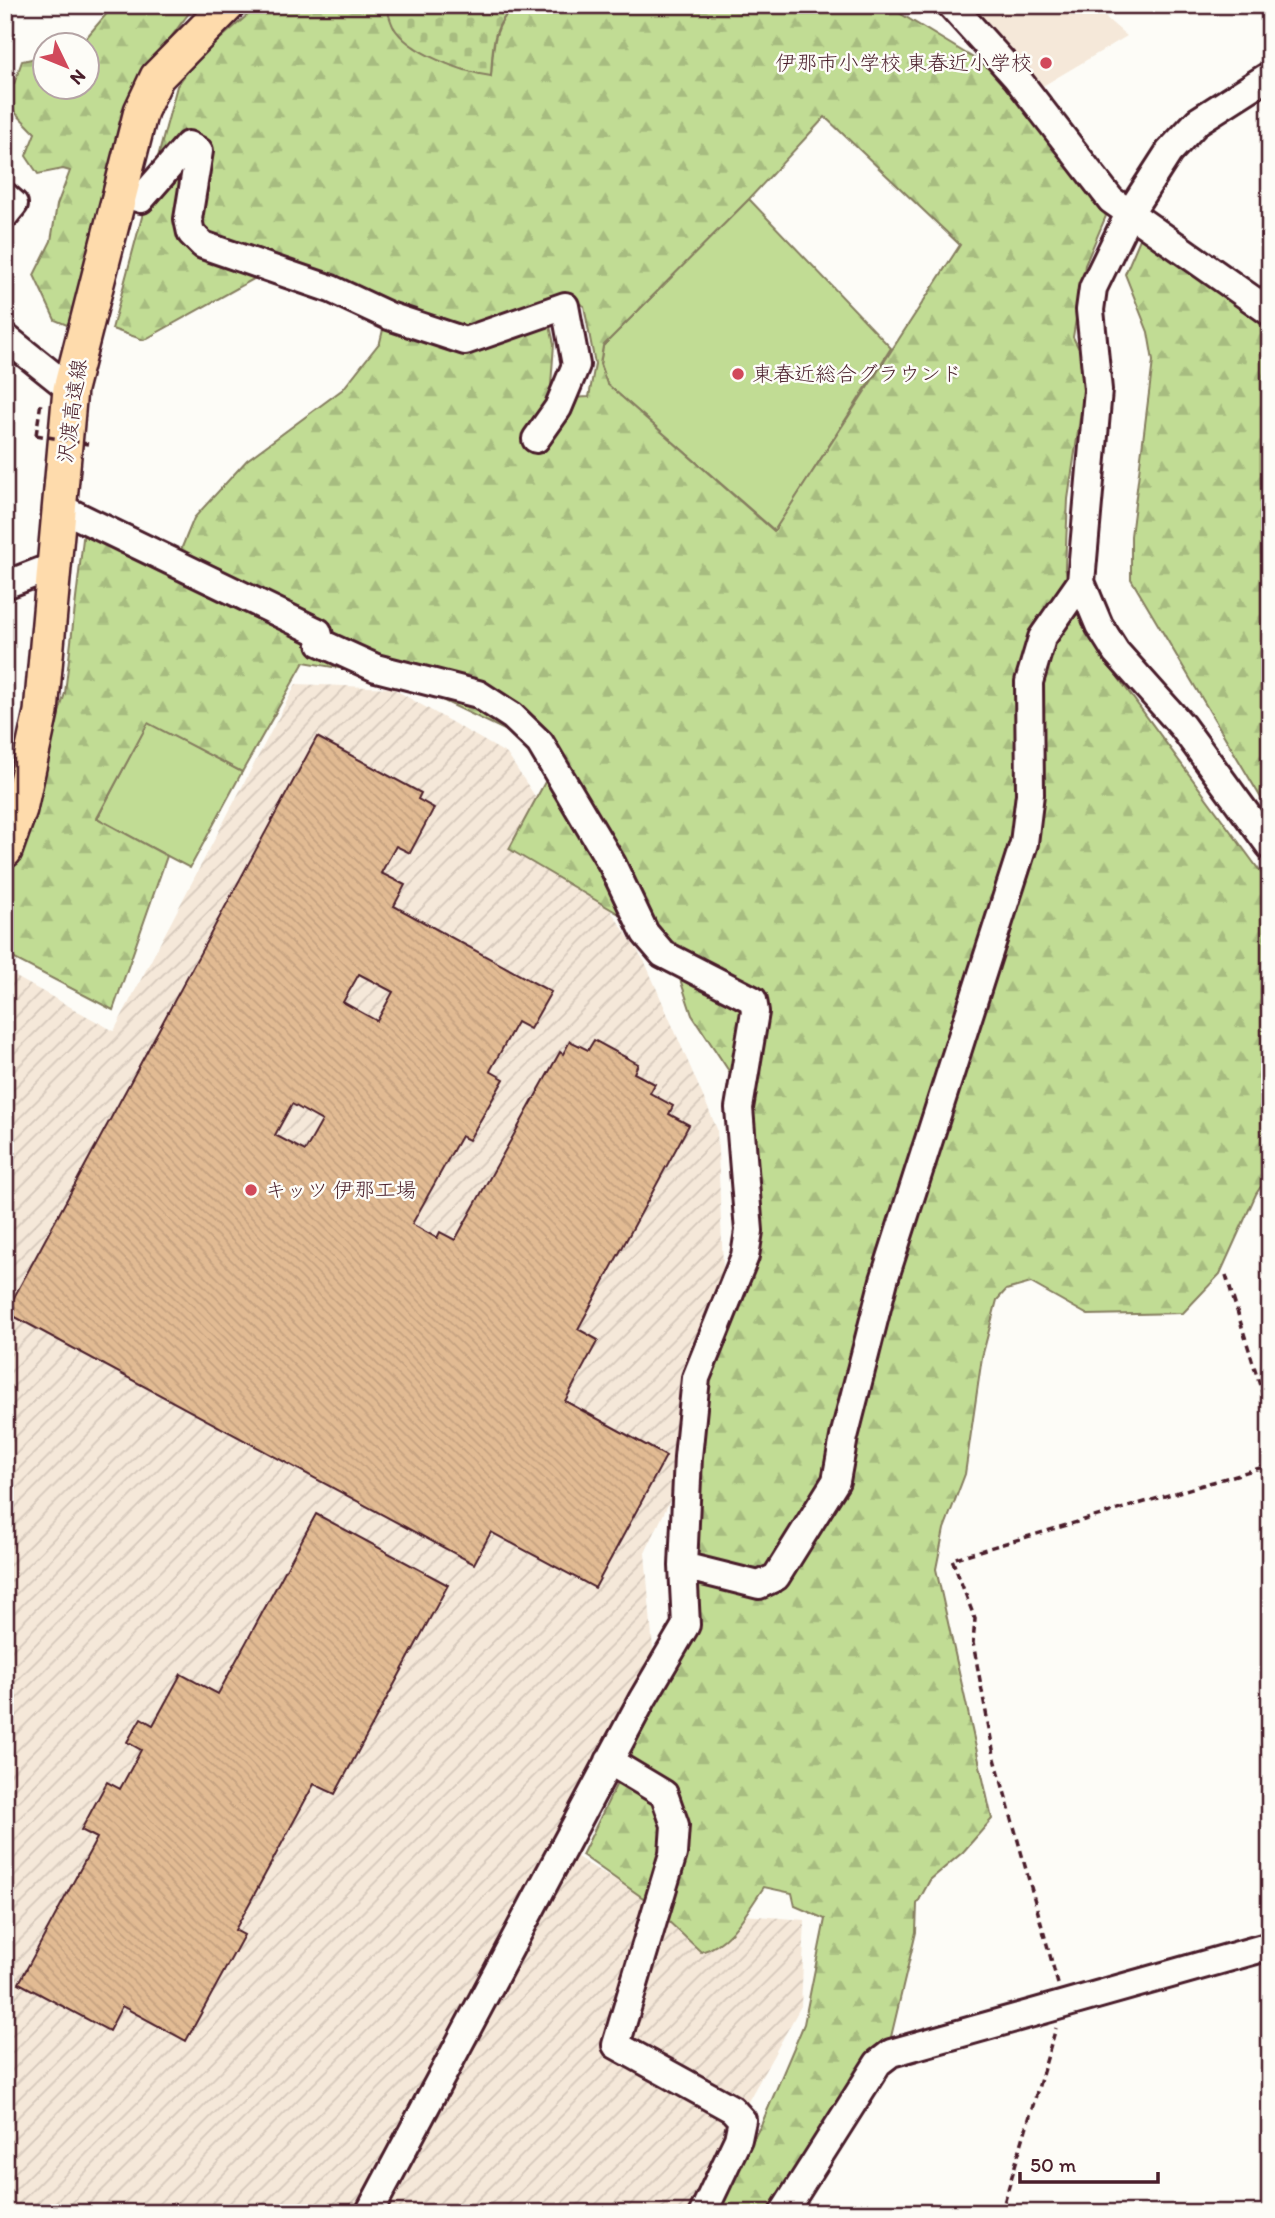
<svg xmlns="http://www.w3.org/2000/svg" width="1275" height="2218" font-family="Itim,'Klee One',sans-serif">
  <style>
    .built { fill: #f5e8d9 }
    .industrial { fill: url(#industrial-furrows) }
    .grass { fill: #c1dc94; stroke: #867e60; stroke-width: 2 }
    .forest { fill: url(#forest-firs); stroke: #867e60; stroke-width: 2; fill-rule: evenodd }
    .cemetery { fill: url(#cemetery-stones); stroke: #867e60; stroke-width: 2 }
    .building { fill: url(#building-back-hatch); stroke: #4a1f2b; stroke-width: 2; fill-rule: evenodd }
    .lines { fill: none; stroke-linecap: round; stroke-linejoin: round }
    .minor-casing { stroke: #4a1f2b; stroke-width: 32 }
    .major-casing { stroke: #4a1f2b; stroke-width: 38 }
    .path { stroke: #4a1f2b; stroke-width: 3.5; stroke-dasharray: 7 5; stroke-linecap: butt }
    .minor { stroke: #fdfcf7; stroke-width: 26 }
    .major { stroke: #fedbac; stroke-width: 33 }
    .path-bridge { stroke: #4a1f2b; stroke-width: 3.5; stroke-dasharray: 7 5; stroke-linecap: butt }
    .poi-dot { fill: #d1495b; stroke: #fdfcf7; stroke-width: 2.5 }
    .labels { text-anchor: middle; stroke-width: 5; stroke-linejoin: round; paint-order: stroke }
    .poi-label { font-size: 21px; fill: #4a1f2b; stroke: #fdfcf7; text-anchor: start }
    .street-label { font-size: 21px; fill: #4a1f2b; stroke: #fdfcf7 }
  </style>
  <defs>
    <pattern id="industrial-furrows" width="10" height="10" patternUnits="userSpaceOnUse" patternTransform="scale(1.75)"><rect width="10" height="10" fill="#f5e8d9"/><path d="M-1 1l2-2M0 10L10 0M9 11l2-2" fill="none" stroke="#d4c7ba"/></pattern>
    <pattern id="forest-firs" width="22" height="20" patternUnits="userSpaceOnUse" patternTransform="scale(1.75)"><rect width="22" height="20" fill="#c1dc94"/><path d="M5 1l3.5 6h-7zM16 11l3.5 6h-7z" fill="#a7bc80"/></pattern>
    <pattern id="cemetery-stones" width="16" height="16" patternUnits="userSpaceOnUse" patternTransform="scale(1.75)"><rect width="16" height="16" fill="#c1dc94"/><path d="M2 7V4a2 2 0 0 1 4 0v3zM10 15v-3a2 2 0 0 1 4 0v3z" fill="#a7bc80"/></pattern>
    <pattern id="building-back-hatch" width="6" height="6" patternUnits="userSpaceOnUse" patternTransform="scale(1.75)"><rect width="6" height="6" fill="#e2bb93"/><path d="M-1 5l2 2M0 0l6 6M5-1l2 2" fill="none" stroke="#c3a07f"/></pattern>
  </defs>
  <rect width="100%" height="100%" fill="#fdfcf7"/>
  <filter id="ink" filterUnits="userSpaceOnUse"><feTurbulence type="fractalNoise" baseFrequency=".0143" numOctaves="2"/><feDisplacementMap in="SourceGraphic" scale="14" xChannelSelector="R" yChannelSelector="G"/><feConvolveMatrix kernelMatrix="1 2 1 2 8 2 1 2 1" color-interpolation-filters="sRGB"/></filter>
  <g filter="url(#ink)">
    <path class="built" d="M 959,5 L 1104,5 L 1099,12 L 1127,36 L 1036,90 Z"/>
    <path class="industrial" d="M 296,684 L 392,688 L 507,754 L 645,962 L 717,1129 L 723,1266 L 703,1431 L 645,1553 L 657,1698 L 577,1857 L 609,1877 L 695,1911 L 805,1920 L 801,2006 L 686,2213 L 5,2213 L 5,971 L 114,1031 Z"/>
    <path class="grass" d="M 749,199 L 891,348 L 775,531 L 607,384 L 600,365 L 603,346 Z
      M 148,722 L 242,772 L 190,868 L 97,819 Z"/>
    <path class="forest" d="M 114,5 L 195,5 L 139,80 L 79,307 L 67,325 L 55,320 L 34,275 L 51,241 L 57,205 L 70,171 L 63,169 L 38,174 L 26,156 L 35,133 L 5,102 L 5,87 L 14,84 L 22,61 L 45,56 L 46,88 L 88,88 L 88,46 L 80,45 Z
      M 259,5 L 386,5 L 394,28 L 491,76 C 493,46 493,26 515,5 L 886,5 L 998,73 L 1106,216 L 1085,265 L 1073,337 L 1080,351 L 1086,378 L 1068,499 L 1065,568 L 1087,635 L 1270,885 L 1270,1173 L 1256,1194 L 1220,1274 L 1183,1313 L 1088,1315 L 1031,1283 L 1006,1290 L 997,1300 L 982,1357 L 965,1474 L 944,1529 L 936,1569 L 992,1819 L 963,1852 L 930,1880 L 917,1904 L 916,1932 L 891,2037 L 852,2125 L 797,2213 L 714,2213 L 762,2123 L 804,2024 L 825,1919 L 795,1906 L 792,1893 L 764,1887 C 747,1911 731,1944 701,1952 L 646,1900 L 582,1855 L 694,1625 L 702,1386 L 729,1310 L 748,1100 L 692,1015 L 668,943 L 509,849 L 559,756 L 396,678 L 304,662 L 242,772 L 148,723 L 97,818 L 167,856 L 113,1010 L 5,954 L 5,886 L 65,693 L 84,530 L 171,574 L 194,518 L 247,460 L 343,389 L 380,342 L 388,309 L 286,261 L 144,340 L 112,329 L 177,86 L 195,61 ZM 825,117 L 960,245 L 774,531 L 607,384 L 600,364 L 603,346 L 749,199 ZM 567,297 L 584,306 L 595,364 L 589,397 L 550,399 L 554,344 L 545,303 Z
      M 1142,234 L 1270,331 L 1270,813 L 1131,579 L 1131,536 L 1153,361 L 1148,332 L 1125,274 Z"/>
    <path class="cemetery" d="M 386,5 L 515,5 C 491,28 493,45 491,76 C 463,72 408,53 393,26 C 390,20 388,12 386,5 Z"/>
    <path class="building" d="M 317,737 L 421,793 L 418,799 L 434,808 L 410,853 L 396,846 L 381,873 L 405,885 L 394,906 L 551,992 L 530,1029 L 517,1022 L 490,1071 L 504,1079 L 469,1140 L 461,1136 L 412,1224 L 437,1238 L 440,1232 L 455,1240 L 560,1052 L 563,1054 L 570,1041 L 588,1050 L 594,1040 L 638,1064 L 634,1073 L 655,1084 L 650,1093 L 673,1106 L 669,1114 L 689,1125 L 578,1329 L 598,1340 L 565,1401 L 666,1456 L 595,1588 L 491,1532 L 474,1564 L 6,1312 ZM 359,974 L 393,992 L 377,1021 L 343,1002 ZM 292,1104 L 322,1121 L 305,1151 L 275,1135 Z
      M 316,1514 L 448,1585 L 335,1794 L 314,1784 L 235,1930 L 244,1935 L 186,2041 L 122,2006 L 109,2031 L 19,1983 L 97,1838 L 81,1830 L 107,1782 L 120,1789 L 141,1750 L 127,1742 L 141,1718 L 153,1725 L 181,1674 L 218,1694 Z"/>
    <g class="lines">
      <g class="minor-casing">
        <path id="minor" d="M 951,5 L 1016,77 L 1111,200 L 1270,312
          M 1270,75 L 1198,121 L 1169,152 L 1129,214 L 1093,288 L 1090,310 L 1098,390 L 1081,582 L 1099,625 L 1116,652 L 1182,726 L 1270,846
          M 121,193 L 141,199 L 188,145 L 199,151 L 188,219 L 191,233 L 203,245 L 331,289 L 389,316 L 465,341 L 565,306 L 576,365 L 558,408 L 536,439
          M 5,196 L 14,204 L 5,215
          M 5,337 L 70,389
          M 59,507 L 318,632 L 321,643 L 376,668 L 478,694 L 512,716 L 540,743 L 612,864 L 645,933 L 663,954 L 753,1000 L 755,1012 L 739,1108 L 749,1231 L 745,1256 L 696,1378 L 688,1457 L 683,1566 L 686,1625 L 642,1700 L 369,2213
          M 5,585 L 54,566
          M 683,1566 L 759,1585 L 776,1577 L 836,1481 L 844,1437 L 884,1280 L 1024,843 L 1030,794 L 1029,682 L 1042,638 L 1081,582
          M 609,1761 L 664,1794 L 675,1825 L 673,1854 L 616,2045 L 732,2109 L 742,2120 L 738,2139 L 703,2213
          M 783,2213 L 878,2063 L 891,2053 L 1270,1946"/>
      </g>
      <g class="major-casing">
        <path id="major" d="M 5,851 L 20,809 L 41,712 L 70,389 L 141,111 L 157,77 L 228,5"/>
      </g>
      <path class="path" d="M 36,435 L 41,402
        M 1226,1275 L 1270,1418
        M 1058,1984 L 994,1755 L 973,1643 L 975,1619 L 952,1559 L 1270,1465
        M 1001,2213 L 1056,2028"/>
      <use href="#minor" class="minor"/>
      <use href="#major" class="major"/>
      <path class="path-bridge" d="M 36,435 L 88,444"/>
    </g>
  </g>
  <g class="poi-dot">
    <circle cx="1046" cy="63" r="7"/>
    <circle cx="738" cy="374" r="7"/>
    <circle cx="251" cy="1190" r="7"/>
  </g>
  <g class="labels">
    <g class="poi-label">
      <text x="1032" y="70" text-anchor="end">伊那市小学校 東春近小学校</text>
      <text x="752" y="381">東春近総合グラウンド</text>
      <text x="265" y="1197">キッツ 伊那工場</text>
    </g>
    <g class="street-label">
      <text transform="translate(72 411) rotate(-82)" y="7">沢渡高遠線</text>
    </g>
  </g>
  <rect width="1275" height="2218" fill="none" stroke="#fdfcf7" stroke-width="28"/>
  <rect x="14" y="14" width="1247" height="2190" fill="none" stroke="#4a1f2b" stroke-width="2.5" filter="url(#ink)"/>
  <g transform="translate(66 66) rotate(133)"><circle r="33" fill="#fdfcf7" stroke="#b5a4a5" stroke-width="2"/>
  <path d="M0-5L12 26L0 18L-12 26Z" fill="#d1495b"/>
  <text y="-10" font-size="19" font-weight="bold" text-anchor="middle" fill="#4a1f2b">N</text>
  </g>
  <path d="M1020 2172v10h138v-10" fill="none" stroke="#4a1f2b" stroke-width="3.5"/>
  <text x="1030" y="2172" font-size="21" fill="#4a1f2b" stroke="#fdfcf7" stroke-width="5" paint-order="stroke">50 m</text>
</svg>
